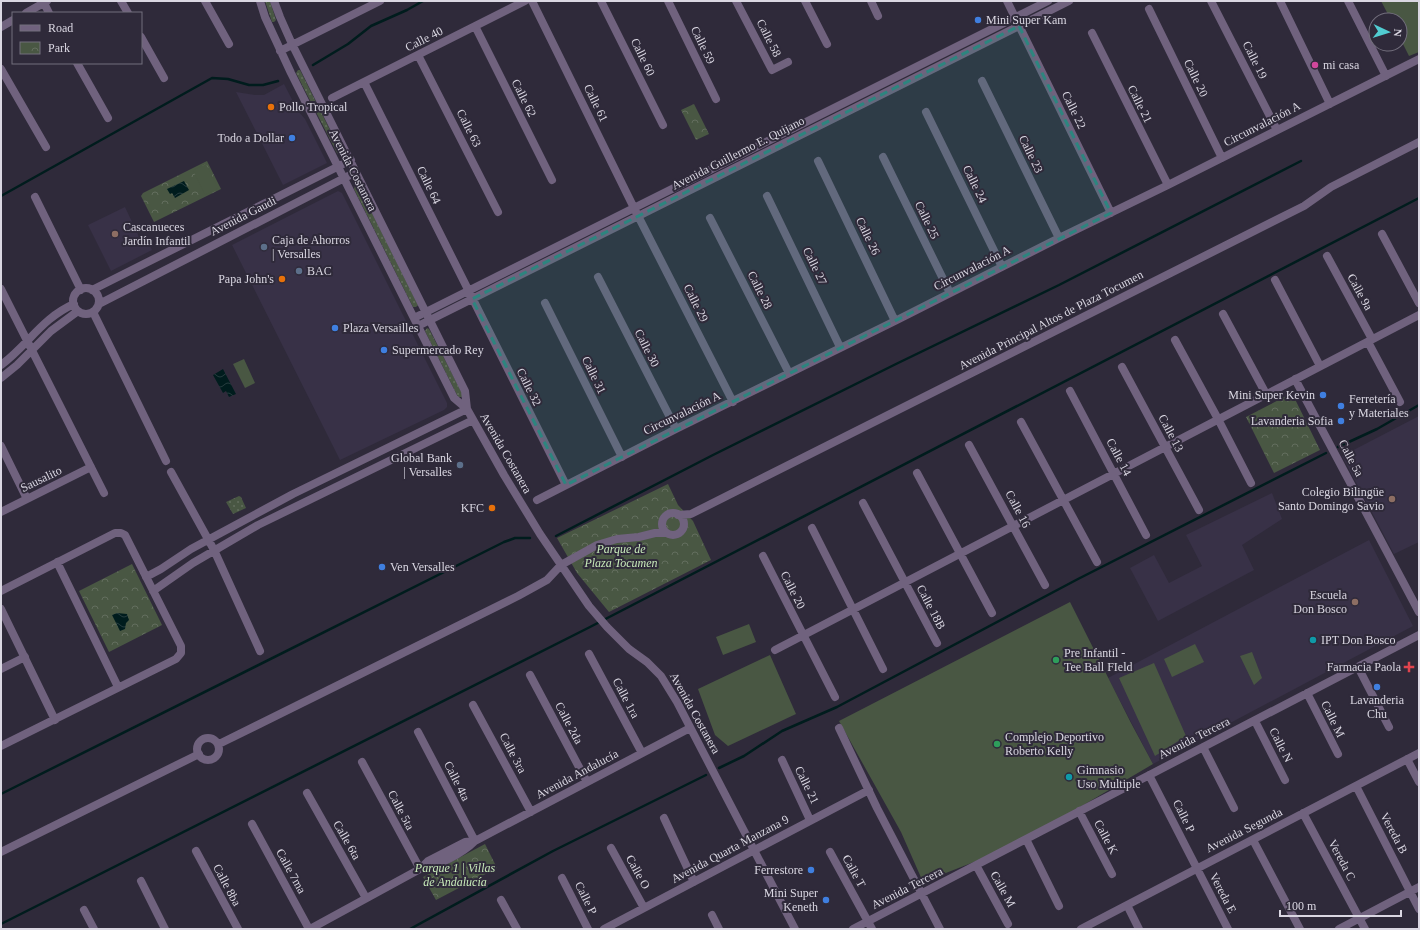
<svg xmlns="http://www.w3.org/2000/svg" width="1420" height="930" font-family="Georgia,serif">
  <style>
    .built { fill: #383147 }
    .grass { fill: url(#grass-dots) }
    .park { fill: url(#park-crowns) }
    .pitch { fill: #495743 }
    .water { fill: url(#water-waves) }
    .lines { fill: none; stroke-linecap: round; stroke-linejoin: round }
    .stream { stroke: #001c1d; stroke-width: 2.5 }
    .minor { stroke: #70627e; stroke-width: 8 }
    .marked { fill: #2d857f; fill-opacity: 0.2; stroke: #2d857f; stroke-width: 3; stroke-dasharray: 8 5; stroke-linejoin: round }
    .shop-dot { fill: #3f7fe0; stroke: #2f2a3a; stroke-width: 1.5 }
    .hotel-dot { fill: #d1479c; stroke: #2f2a3a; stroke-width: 1.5 }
    .food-dot { fill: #e8710a; stroke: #2f2a3a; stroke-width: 1.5 }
    .education-dot { fill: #8d6e63; stroke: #2f2a3a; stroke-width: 1.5 }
    .service-dot { fill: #5c6f8a; stroke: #2f2a3a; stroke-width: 1.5 }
    .culture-dot { fill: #0f9aa8; stroke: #2f2a3a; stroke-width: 1.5 }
    .leisure-dot { fill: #2e9e5b; stroke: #2f2a3a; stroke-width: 1.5 }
    .health-dot { fill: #e0444e; stroke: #2f2a3a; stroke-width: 1.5 }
    .labels { text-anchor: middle; stroke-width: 4; stroke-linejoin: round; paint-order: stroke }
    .poi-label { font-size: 12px; fill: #dad7e2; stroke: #2f2a3a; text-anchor: start }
    .street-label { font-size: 12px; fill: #dad7e2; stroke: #2f2a3a }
    .park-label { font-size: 12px; font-style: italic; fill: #c7eab9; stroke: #2f2a3a }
  </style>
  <defs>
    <pattern id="grass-dots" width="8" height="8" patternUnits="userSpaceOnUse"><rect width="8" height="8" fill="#495743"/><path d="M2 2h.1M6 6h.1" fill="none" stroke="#636e5e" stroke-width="1.8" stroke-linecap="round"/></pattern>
    <pattern id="park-crowns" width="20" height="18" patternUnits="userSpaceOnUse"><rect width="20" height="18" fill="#495743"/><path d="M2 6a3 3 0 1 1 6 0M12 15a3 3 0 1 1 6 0" fill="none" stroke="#636e5e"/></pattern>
    <pattern id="water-waves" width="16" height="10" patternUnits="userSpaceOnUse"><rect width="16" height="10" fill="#001c1d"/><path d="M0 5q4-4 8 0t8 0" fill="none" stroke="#253c3e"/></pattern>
  </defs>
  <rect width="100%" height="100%" fill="#2f2a3a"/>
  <path class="built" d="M 284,84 L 298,111 L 305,119 L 327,163 L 283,185 L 236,92 L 255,95 L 264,95 Z
    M 338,191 L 342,193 L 447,403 L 447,407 L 444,410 L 340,460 L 232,245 Z
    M 125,207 L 142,243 L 150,246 L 152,250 L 111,271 L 88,225 Z
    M 1419,416 L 1419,542 L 1394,554 L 1342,456 Z
    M 1272,493 L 1282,519 L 1242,545 L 1254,570 L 1158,621 L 1130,568 L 1154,555 L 1169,583 L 1202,566 L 1186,535 Z
    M 1369,540 L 1413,626 L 1153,764 L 1108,678 Z"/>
  <path class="grass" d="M 265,1 L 270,1 L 276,20 L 274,22 L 272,22 Z
    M 298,70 L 300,70 L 341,152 L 339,154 L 337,153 L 296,73 Z
    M 355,186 L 359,187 L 418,305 L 416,307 L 413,307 L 354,189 Z
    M 427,328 L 429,329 L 463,395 L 463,397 L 458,397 L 425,331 Z
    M 239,496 L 241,497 L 246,508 L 233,514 L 226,502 Z"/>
  <path class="park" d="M 694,104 L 709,134 L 696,140 L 681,110 Z
    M 207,161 L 221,189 L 154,222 L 141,196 L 143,193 Z
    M 1292,393 L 1320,450 L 1274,473 L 1246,417 Z
    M 668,484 L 678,505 L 693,521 L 711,560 L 609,612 L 577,573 L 557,538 Z
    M 132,564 L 162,625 L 109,652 L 79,591 Z
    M 485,844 L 497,868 L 436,900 L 423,877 Z"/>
  <path class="pitch" d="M 1381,1 L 1419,1 L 1419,52 L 1409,56 L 1400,38 L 1400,20 L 1391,20 Z
    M 206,164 L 218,188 L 205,195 L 193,170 Z
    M 244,359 L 255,383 L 245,388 L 233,364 Z
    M 1070,602 L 1131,723 L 1153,764 L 1012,847 L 923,882 L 901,832 L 839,721 Z
    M 749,624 L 756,642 L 723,655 L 716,637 Z
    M 1195,644 L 1204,662 L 1172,677 L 1164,659 Z
    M 1252,652 L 1262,678 L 1254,685 L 1240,656 Z
    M 770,655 L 796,714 L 728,746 L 715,735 L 698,689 Z
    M 1154,663 L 1186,736 L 1155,756 L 1119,678 Z"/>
  <path class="water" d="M 184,181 L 189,190 L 175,198 L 172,193 L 170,194 L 167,189 Z
    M 223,369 L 236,394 L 229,397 L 226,391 L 223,393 L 213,375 Z
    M 117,613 L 127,614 L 129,620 L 126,623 L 125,629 L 120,631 L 112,615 Z"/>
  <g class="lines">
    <path class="stream" d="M 313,65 L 348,44 L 371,26 L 407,10 L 423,1
      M 1,196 L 212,78 L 228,79 L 249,85 L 263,85 L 278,81
      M 1338,447 L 1377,429 L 1419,405
      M 556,536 L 713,455 L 896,364 L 1059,285 L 1301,161
      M 719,768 L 744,756 L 782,731 L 837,707 L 1078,579 L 1326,453
      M 1,794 L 504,542 L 515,538 L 530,538
      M 1,924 L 590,627 L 1419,198
      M 410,929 L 553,851 L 706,775"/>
    <path class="minor" d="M 121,1 L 128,13
      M 205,1 L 229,44
      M 260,1 L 265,17 L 291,73 L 454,398 L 467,409 L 504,475 L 540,534 L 589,606 L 607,627 L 629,649 L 647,662 L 661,676 L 677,702 L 795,929
      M 274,1 L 280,17 L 292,44 L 465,391 L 467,409
      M 532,1 L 634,208 L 733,402
      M 601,1 L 663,125
      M 668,1 L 716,99
      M 736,1 L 772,70 L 788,62
      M 805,1 L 827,44
      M 871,1 L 878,16
      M 1007,1 L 1111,213
      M 1211,1 L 1277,130
      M 1280,1 L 1330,104
      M 1348,1 L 1386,76
      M 44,3 L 49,13
      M 1149,9 L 1222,158
      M 26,13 L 47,1
      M 475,26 L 552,180
      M 1,27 L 13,20
      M 1092,33 L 1168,185
      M 141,37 L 164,78
      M 280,51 L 380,1
      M 418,55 L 498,212
      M 77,63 L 108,118
      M 1,69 L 46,147
      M 982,81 L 1059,238
      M 364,82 L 566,485
      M 332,98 L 525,1
      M 926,112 L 1002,267
      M 883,157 L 950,293
      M 818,161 L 895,321
      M 767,196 L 840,347
      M 35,197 L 81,290
      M 710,218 L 789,373
      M 1382,234 L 1419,303
      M 1327,256 L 1372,339
      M 598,277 L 676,429
      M 1275,280 L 1320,366
      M73 301a13 13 0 1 1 26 0a13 13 0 1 1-26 0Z
      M 1,289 L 104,493
      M 92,290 L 351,160
      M 545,303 L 622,457
      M 99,304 L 356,172
      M 93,312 L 166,461
      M 1223,314 L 1266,394
      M 414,318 L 1048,1
      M 418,326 L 1069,1
      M 1175,340 L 1218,419 L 1251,483
      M 1368,342 L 1400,402
      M 1,365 C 28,345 42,318 74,304
      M 1122,367 L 1199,510
      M 1,378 L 17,365 L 51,331 L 78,311
      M 1295,379 L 1419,612
      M 1070,391 L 1146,535
      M 1021,422 L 1097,562
      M 969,445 L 1045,585
      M 1,446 L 27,499
      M 171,472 L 214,550 L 260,651
      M 917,473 L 992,613
      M 537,500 L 676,429 L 895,321 L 1059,238 L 1168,185 L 1419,59
      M 863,503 L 937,643
      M 1,512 L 91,467
      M662 524a11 11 0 1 1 22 0a11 11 0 1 1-22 0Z
      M 678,515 L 691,514 L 1304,206 L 1331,187 L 1419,142
      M 812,528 L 883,669
      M 763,556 L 835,697
      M 57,562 L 118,687
      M 146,577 L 161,569 L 191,549 L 293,494 L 467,409
      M 1,591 L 115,533 L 121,533 L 125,535 L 181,646 L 181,653 L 176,659 L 1,746
      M 153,591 L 193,563 L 258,525 L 473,420
      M 1,609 L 55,720
      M 775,650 L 1419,315
      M 589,654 L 642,753
      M 1358,667 L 1389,727
      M 1,669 L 25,657
      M 530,675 L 587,782
      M 1307,693 L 1338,754
      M 473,705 L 531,812
      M 1255,721 L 1285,780
      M 839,728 L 877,808 L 940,929
      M 418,732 L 475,841
      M197 749a11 11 0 1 1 22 0a11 11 0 1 1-22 0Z
      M 219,744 L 518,596 L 547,580 L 561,565 L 597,545 L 617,539 L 639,537 L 655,533 L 665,533
      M 1203,747 L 1234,808
      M 1407,759 L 1419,782
      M 782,760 L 810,820
      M 362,762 L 420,869
      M 1149,775 L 1228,929
      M 1356,786 L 1419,909
      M 307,793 L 366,898
      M 1079,811 L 1112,874
      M 1303,813 L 1365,929
      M 664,818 L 694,882
      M 252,824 L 309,929
      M 1026,839 L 1059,906
      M 1253,840 L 1300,929
      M 611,848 L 644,908
      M 196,851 L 238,929
      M 1,852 L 199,754
      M 830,852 L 872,929
      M 976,865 L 1008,924
      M 420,869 C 438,866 462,854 475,841 L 690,728
      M 562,878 L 588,929
      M 141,881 L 165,929
      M 501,900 L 517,929
      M 1127,905 L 1139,929
      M 84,910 L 94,929
      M 712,915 L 719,929
      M 310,929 L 420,869 L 428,861 L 465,842 L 475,841
      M 604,929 L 869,790
      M 853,929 L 1419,635
      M 1081,929 L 1419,753
      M 1339,929 L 1419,887"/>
  </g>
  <path class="marked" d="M 1019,26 L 1111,213 L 566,485 L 472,299 Z"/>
  <g class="shop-dot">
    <circle cx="978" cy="20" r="4"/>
    <circle cx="292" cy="138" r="4"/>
    <circle cx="335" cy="328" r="4"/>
    <circle cx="384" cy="350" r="4"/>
    <circle cx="1323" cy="395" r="4"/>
    <circle cx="1341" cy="406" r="4"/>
    <circle cx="1341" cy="421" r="4"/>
    <circle cx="382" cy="567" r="4"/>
    <circle cx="1377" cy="687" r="4"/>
    <circle cx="811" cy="870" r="4"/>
    <circle cx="826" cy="900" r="4"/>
  </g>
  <circle class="hotel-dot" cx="1315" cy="65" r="4"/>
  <g class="food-dot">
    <circle cx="271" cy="107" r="4"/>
    <circle cx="282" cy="279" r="4"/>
    <circle cx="492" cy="508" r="4"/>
  </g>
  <g class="education-dot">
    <circle cx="115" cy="234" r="4"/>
    <circle cx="1392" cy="499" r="4"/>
    <circle cx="1355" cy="602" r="4"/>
  </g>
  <g class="service-dot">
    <circle cx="264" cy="247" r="4"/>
    <circle cx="299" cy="271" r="4"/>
    <circle cx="460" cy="465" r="4"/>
  </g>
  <g class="culture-dot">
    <circle cx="1313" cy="640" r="4"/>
    <circle cx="1069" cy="777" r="4"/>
  </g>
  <g class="leisure-dot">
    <circle cx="1056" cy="660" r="4"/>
    <circle cx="997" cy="744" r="4"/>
  </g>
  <path class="health-dot" d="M1407 661h4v4h4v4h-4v4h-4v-4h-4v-4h4z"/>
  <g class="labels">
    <g class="poi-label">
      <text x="986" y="24">Mini Super Kam</text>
      <text x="1323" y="69">mi casa</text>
      <text x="279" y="111">Pollo Tropical</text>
      <text x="284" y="142" text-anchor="end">Todo a Dollar</text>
      <text x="123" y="231">Cascanueces<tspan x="123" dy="14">Jardín Infantil</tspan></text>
      <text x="272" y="244">Caja de Ahorros<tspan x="272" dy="14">| Versalles</tspan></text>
      <text x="307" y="275">BAC</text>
      <text x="274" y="283" text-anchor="end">Papa John's</text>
      <text x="343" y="332">Plaza Versailles</text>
      <text x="392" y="354">Supermercado Rey</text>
      <text x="1315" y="399" text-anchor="end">Mini Super Kevin</text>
      <text x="1349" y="403">Ferretería<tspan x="1349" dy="14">y Materiales</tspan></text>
      <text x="1333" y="425" text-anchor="end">Lavanderia Sofia</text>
      <text x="452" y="462" text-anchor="end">Global Bank<tspan x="452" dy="14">| Versalles</tspan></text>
      <text x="1384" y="496" text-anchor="end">Colegio Bilingüe<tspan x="1384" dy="14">Santo Domingo Savio</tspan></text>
      <text x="484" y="512" text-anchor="end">KFC</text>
      <text x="390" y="571">Ven Versalles</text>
      <text x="1347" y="599" text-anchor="end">Escuela<tspan x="1347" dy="14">Don Bosco</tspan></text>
      <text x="1321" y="644">IPT Don Bosco</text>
      <text x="1064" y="657">Pre Infantil -<tspan x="1064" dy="14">Tee Ball FIeld</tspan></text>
      <text x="1401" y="671" text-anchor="end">Farmacia Paola</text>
      <text x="1377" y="704" text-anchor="middle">Lavanderia<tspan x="1377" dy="14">Chu</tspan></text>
      <text x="1005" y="741">Complejo Deportivo<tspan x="1005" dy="14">Roberto Kelly</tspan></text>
      <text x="1077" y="774">Gimnasio<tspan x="1077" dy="14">Uso Multiple</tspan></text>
      <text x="803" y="874" text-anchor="end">Ferrestore</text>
      <text x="818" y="897" text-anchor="end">Mini Super<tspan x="818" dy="14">Keneth</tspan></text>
    </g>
    <g class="street-label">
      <text transform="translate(769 38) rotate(63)" y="4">Calle 58</text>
      <text transform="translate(424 39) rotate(-27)" y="4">Calle 40</text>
      <text transform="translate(703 45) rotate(64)" y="4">Calle 59</text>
      <text transform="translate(643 57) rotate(64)" y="4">Calle 60</text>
      <text transform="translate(1255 60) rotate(63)" y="4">Calle 19</text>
      <text transform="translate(1196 78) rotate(64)" y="4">Calle 20</text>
      <text transform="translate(524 98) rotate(63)" y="4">Calle 62</text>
      <text transform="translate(596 103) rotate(64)" y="4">Calle 61</text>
      <text transform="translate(1140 104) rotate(63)" y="4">Calle 21</text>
      <text transform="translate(1074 110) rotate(64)" y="4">Calle 22</text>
      <text transform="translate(1262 124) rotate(-27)" y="4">Circunvalación A</text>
      <text transform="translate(469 128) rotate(63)" y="4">Calle 63</text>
      <text transform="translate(738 153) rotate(-27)" y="4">Avenida Guillermo E. Quijano</text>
      <text transform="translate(1031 154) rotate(64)" y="4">Calle 23</text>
      <text transform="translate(353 170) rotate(63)" y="4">Avenida Costanera</text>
      <text transform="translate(975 184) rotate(64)" y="4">Calle 24</text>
      <text transform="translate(429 185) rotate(64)" y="4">Calle 64</text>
      <text transform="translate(243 216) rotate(-27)" y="4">Avenida Gaudi</text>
      <text transform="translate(927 220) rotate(64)" y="4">Calle 25</text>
      <text transform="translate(868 236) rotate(64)" y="4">Calle 26</text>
      <text transform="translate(815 266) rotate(64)" y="4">Calle 27</text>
      <text transform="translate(972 268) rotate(-27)" y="4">Circunvalación A</text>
      <text transform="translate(760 290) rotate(63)" y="4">Calle 28</text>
      <text transform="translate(1360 292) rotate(61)" y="4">Calle 9a</text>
      <text transform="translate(696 303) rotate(63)" y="4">Calle 29</text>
      <text transform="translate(1051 320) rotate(-27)" y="4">Avenida Principal Altos de Plaza Tocumen</text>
      <text transform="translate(647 348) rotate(63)" y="4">Calle 30</text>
      <text transform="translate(594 375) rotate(64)" y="4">Calle 31</text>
      <text transform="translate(529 387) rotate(63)" y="4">Calle 32</text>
      <text transform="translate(682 413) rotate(-26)" y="4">Circunvalación A</text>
      <text transform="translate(1171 433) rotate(62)" y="4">Calle 13</text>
      <text transform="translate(506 453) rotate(60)" y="4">Avenida Costanera</text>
      <text transform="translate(1119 457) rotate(62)" y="4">Calle 14</text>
      <text transform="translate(1351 458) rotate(62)" y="4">Calle 5a</text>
      <text transform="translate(41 479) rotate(-26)" y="4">Sausalito</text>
      <text transform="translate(1018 509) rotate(62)" y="4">Calle 16</text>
      <text transform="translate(793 590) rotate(63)" y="4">Calle 20</text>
      <text transform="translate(931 607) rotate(62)" y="4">Calle 18B</text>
      <text transform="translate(626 698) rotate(62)" y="4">Calle 1ra</text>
      <text transform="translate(695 713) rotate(61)" y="4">Avenida Costanera</text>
      <text transform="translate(1333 719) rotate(64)" y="4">Calle M</text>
      <text transform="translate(569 723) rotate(62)" y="4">Calle 2da</text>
      <text transform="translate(1194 738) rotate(-27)" y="4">Avenida Tercera</text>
      <text transform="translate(1281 745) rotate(63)" y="4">Calle N</text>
      <text transform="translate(513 753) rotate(62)" y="4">Calle 3ra</text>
      <text transform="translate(577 774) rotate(-28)" y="4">Avenida Andalucía</text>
      <text transform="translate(457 781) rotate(63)" y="4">Calle 4ta</text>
      <text transform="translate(807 785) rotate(64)" y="4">Calle 21</text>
      <text transform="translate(401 810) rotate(62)" y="4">Calle 5ta</text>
      <text transform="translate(1184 816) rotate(63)" y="4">Calle P</text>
      <text transform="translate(1244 830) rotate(-27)" y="4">Avenida Segunda</text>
      <text transform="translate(1394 833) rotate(62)" y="4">Vereda B</text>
      <text transform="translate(1106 837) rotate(62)" y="4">Calle K</text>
      <text transform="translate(347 840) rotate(60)" y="4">Calle 6ta</text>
      <text transform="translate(730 849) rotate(-28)" y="4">Avenida Quarta Manzana 9</text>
      <text transform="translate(1342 860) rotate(62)" y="4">Vereda C</text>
      <text transform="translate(291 871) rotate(61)" y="4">Calle 7ma</text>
      <text transform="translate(854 871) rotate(61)" y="4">Calle T</text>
      <text transform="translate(638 872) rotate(61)" y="4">Calle O</text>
      <text transform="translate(227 885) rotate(62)" y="4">Calle 8ba</text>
      <text transform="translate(907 888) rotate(-27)" y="4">Avenida Tercera</text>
      <text transform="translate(1003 889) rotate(61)" y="4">Calle M</text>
      <text transform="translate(1223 893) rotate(62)" y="4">Vereda E</text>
      <text transform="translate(586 898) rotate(63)" y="4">Calle P</text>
    </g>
    <g class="park-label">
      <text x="621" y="553">Parque de<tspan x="621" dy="14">Plaza Tocumen</tspan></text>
      <text x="455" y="872">Parque 1 | Villas<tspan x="455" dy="14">de Andalucía</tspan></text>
    </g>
  </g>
  <rect width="1420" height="930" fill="none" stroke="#dad7e2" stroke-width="4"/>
  <rect x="12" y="12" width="130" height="52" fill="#2f2a3a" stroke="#736f7d"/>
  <rect x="20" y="25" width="20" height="6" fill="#70627e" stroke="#736f7d"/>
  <text x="48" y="32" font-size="12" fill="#dad7e2">Road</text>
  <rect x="20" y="42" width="20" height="12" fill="url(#park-crowns)" stroke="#736f7d"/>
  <text x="48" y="52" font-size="12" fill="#dad7e2">Park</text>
  <g transform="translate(1388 32) rotate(94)"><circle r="19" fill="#2f2a3a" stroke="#736f7d"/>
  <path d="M0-3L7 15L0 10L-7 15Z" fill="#51ccd1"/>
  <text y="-6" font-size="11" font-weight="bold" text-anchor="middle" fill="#dad7e2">N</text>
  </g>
  <path d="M1280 910v6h121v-6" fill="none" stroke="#dad7e2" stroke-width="2"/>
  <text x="1286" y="910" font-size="12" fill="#dad7e2" stroke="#2f2a3a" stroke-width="3" paint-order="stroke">100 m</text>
</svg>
